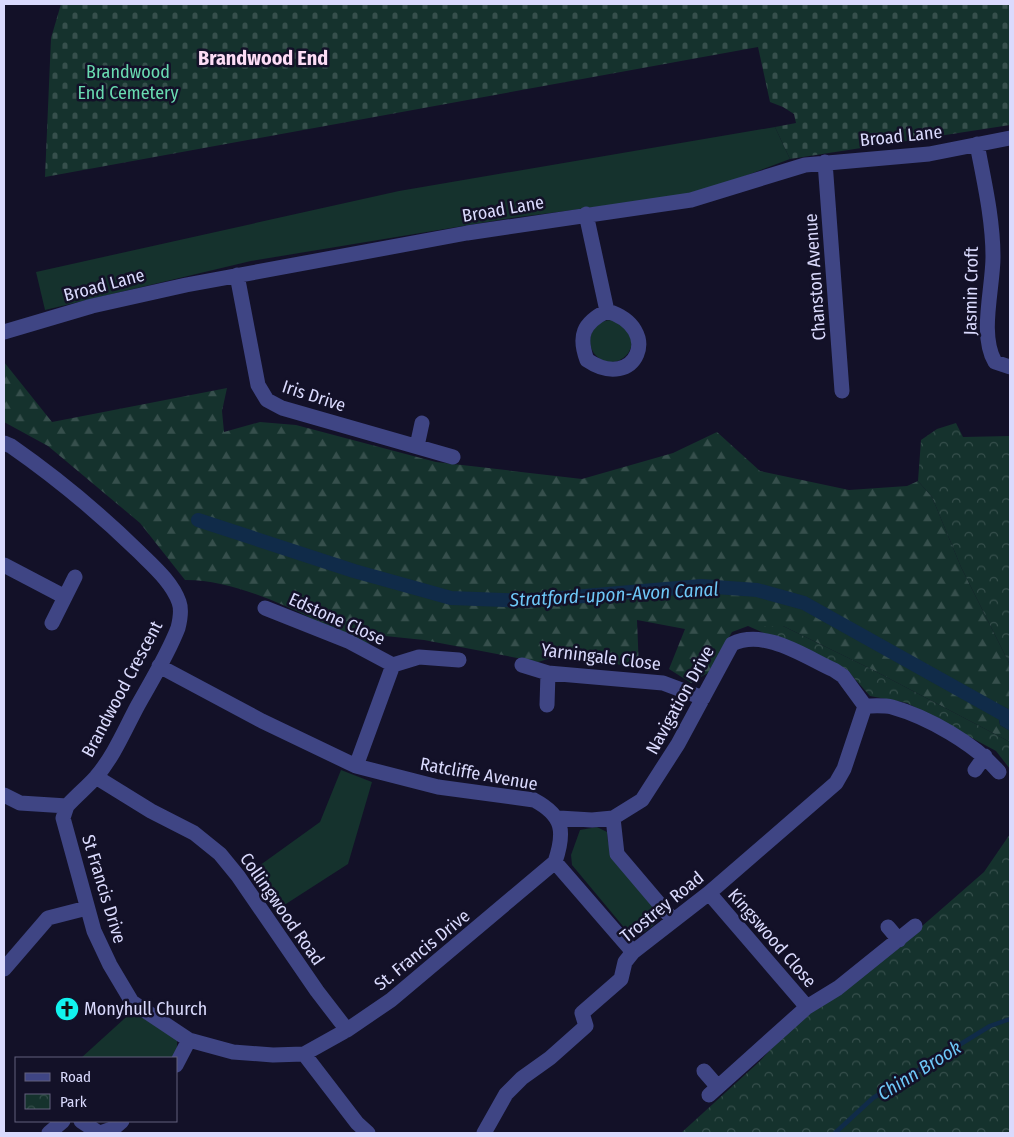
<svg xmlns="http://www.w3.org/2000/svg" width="1014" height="1137" font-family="'Fira Sans Condensed',sans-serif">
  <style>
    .grass { fill: #15322d }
    .forest { fill: url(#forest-firs) }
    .cemetery { fill: url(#cemetery-stones) }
    .park { fill: url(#park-crowns) }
    .water { fill: url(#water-ripples) }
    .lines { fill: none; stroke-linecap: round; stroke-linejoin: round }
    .stream { stroke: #102b49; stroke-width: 4.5 }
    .canal { stroke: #102b49; stroke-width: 14 }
    .minor { stroke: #3f4584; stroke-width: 15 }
    .labels { text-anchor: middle; stroke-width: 5; stroke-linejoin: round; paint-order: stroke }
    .park-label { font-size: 18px; fill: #69dbb1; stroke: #131128 }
    .street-label { font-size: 18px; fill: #dadafd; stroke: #131128 }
    .poi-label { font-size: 18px; fill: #dadafd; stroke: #131128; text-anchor: start }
    .water-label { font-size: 19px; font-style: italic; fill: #6ec8f8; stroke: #131128 }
    .quarter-label { font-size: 20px; font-weight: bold; fill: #fddcf5; stroke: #131128 }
  </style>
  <defs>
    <pattern id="forest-firs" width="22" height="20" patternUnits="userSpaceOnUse" patternTransform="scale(1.25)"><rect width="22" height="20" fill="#15322d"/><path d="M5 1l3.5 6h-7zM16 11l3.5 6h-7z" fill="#364f4c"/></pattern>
    <pattern id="cemetery-stones" width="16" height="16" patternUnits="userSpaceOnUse" patternTransform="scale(1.25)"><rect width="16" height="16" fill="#15322d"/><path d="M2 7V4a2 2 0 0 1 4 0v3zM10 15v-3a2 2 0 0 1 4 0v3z" fill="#364f4c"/></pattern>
    <pattern id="park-crowns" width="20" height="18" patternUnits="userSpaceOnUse" patternTransform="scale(1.25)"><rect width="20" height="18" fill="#15322d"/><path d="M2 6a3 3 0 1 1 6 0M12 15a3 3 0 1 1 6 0" fill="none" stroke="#364f4c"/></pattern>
    <pattern id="water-ripples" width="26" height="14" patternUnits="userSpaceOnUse" patternTransform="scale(1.25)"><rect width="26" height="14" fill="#102b49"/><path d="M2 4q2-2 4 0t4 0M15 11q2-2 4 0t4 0" fill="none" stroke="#324964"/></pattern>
  </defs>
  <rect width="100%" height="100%" fill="#131128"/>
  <path class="grass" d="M 775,127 L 790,159 L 737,179 L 680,196 L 512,218 L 251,261 L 45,310 L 36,272 L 399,191 Z
    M590 341a21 21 0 1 1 42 0a21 21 0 1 1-42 0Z
    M 341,770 L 372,782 L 348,864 L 275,911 L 249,873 L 320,822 Z
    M 597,827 L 607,832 L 608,842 L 658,912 L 658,921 C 648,930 641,938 627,931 L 572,865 L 571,855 L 580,830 Z
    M 135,1009 L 177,1040 L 177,1052 L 172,1058 L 81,1058 Z"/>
  <path class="forest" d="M 4,362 L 52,422 L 227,388 L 222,411 L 224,432 L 260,422 L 296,425 L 436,462 L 582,479 L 673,453 L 717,432 L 760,471 L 849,490 L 907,486 L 918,481 L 932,497 L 961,567 L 1010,665 L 1010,710 L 996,703 L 1000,725 L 1010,731 L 1010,742 L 871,669 L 783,626 L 748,626 L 732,632 L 708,673 L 691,683 L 669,669 L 685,629 L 637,620 L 639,669 L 567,653 L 538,662 L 424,640 L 385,636 L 364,646 C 315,619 241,579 185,580 L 140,523 L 48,446 L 4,422 Z"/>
  <path class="cemetery" d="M 61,4 L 1010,4 L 1010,125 L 790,159 L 775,127 L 796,123 L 794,114 L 783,107 L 770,102 L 758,47 L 45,177 L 51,38 Z"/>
  <path class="park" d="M 956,423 L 963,437 L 1010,436 L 1010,665 L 961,567 L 932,497 L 918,481 L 921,440 L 937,429 Z
    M 748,626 L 783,626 L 871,669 L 1010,742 L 1010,769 L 996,751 L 907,703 L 870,696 L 846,669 Z
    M 1010,834 L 1010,1133 L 681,1133 L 759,1062 L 806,1012 L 921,927 L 984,872 Z"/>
  <path class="water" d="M 996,703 L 1010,710 L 1010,731 L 1000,725 Z"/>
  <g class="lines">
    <path class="stream" d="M 835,1133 L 873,1098 L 990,1026 L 1010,1019"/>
    <path class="canal" d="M 198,520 L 354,571 L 451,598 L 526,601 L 701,586 L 757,590 L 804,603 L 1010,718"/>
    <path class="minor" d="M 977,144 C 984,181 993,219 993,257 C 993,288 979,335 995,362 L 1010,367
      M 825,162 L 842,391
      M 586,214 L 607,311
      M 237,275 L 258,385 L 267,400 L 282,408 L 453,457
      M 607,311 C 664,328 636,393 587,360 C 578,336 583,323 607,311 Z
      M 4,332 L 92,306 L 186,285 L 467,233 L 691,200 L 805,165 L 929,154 L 1010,138
      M 4,443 L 11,446 C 57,478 99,513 139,552 C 153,566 172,582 179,602 C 182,610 180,620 178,628 C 168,654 152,680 138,705 C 125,729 114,756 96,777 C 87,787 76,796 67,806 L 20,803 L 4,795
      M 417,446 L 422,423
      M 4,565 L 65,597
      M 265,608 L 348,641 L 393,665 L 356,766
      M 52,623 L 75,577
      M 393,665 L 419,657 L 459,660
      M 522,665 L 548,673 L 663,683 L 703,698
      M 547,705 L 548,673
      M 865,706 C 873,706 884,705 892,707 C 928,717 975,744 999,772
      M 975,770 L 985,756
      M 96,777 L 151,811 L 194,833 L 220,854 L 238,876 L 317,991 L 347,1030
      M 67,806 L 63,818 L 94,931 L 110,965 L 132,1002 L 189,1040 L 233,1052 L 273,1055 L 304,1054 L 347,1030 L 391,1000 L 555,862 C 565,832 564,816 534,800 L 438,787 L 356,766 L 262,721 L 159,666
      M 559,818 L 592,820 L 613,818 L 642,800 L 678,744 L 732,644 C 765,628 805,657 834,670 L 843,676 L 865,706
      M 613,818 L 617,854 L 673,920
      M 555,862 L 633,952
      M 709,893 L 807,1007 L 709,1095
      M 888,927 L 899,940
      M 4,969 L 48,918 L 87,908
      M 807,1007 L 838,988 L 915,926
      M 304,1054 L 357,1123 L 368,1133
      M 176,1065 L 189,1040
      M 704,1071 L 717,1086
      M 81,1121 L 99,1133
      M 49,1133 L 63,1121
      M 100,1133 L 114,1128 L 122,1121
      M 484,1133 L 506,1094 L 522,1078 L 550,1058 L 586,1026 L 582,1013 L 621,979 L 625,962 L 633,952 L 709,893 L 836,783 L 844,769 L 865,706"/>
  </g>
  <defs>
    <g id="church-disc" transform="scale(1.25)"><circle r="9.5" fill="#11f3ee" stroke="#131128"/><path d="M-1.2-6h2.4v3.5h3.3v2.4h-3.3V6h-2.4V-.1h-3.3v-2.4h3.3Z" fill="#111"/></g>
  </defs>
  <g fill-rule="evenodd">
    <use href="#church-disc" x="67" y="1009"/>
  </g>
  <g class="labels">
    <g class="park-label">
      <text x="128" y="78">Brandwood<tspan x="128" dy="21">End Cemetery</tspan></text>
    </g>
    <g class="street-label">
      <text transform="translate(901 136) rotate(-6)" y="6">Broad Lane</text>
      <text transform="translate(503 209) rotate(-10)" y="6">Broad Lane</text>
      <text transform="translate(815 277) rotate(-94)" y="6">Chanston Avenue</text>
      <text transform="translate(104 285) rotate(-15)" y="6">Broad Lane</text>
      <text transform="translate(971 291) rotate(-89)" y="6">Jasmin Croft</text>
      <text transform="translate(314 396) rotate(18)" y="6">Iris Drive</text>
      <text transform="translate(337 619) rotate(24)" y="6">Edstone Close</text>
      <text transform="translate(601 657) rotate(7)" y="6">Yarningale Close</text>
      <text transform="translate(122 689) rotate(-62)" y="6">Brandwood Crescent</text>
      <text transform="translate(680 700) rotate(-61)" y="6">Navigation Drive</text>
      <text transform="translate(479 774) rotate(10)" y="6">Ratcliffe Avenue</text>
      <text transform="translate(104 889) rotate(73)" y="6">St Francis Drive</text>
      <text transform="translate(662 907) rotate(-39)" y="6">Trostrey Road</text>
      <text transform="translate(282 909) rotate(55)" y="6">Collingwood Road</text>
      <text transform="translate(772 938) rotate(49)" y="6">Kingswood Close</text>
      <text transform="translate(422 950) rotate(-39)" y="6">St. Francis Drive</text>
    </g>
    <g class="poi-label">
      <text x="84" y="1015">Monyhull Church</text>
    </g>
    <g class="water-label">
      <text transform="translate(614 594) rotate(-3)" y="7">Stratford-upon-Avon Canal</text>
      <text transform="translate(919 1070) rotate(-32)" y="7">Chinn Brook</text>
    </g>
    <g class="quarter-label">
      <text x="263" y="65">Brandwood End</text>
    </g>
  </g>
  <rect width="1014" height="1137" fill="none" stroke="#dadafd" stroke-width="10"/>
  <rect x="15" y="1057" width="162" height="65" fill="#131128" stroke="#63617d"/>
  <rect x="25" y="1073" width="25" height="8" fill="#3f4584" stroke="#63617d"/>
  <text x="60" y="1082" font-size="15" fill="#dadafd">Road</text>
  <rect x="25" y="1094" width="25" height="15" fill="url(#park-crowns)" stroke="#63617d"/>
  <text x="60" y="1107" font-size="15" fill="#dadafd">Park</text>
</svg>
